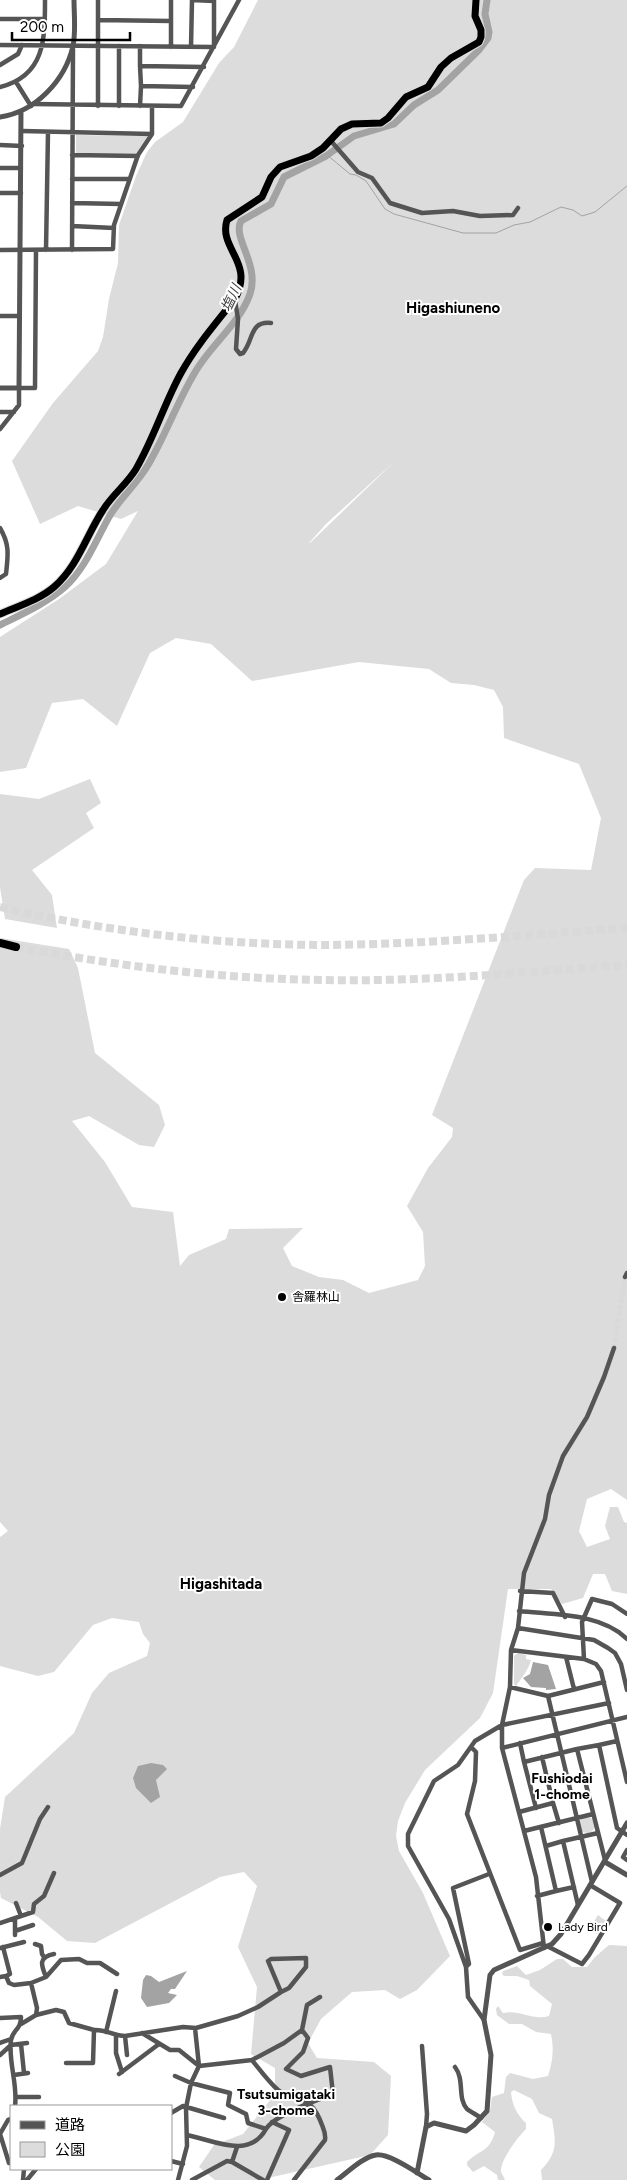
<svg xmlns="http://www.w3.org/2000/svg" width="627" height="2180" font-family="Figtree,'Noto Sans JP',sans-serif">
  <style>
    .green { fill: #dcdcdc; fill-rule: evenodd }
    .water { fill: #a3a3a3 }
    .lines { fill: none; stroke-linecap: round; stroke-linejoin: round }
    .stream { stroke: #a3a3a3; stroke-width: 1 }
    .river { stroke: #a3a3a3; stroke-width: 7 }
    .minor-tunnel { stroke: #d9d9d9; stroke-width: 4.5; stroke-dasharray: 4.5 2; stroke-linecap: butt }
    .motorway-tunnel { stroke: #d9d9d9; stroke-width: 8; stroke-dasharray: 8 4; stroke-linecap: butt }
    .trunk-casing { stroke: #dbdbdb; stroke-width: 9 }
    .motorway-casing { stroke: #dbdbdb; stroke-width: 10 }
    .minor { stroke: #555; stroke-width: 4.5 }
    .tertiary { stroke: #555; stroke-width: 5 }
    .trunk { stroke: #000; stroke-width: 7 }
    .motorway { stroke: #000; stroke-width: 8 }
    .poi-dot { fill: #000; stroke: #fff; stroke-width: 2 }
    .labels { text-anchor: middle; stroke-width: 4; stroke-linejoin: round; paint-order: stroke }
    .poi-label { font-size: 12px; fill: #000; stroke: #fff; text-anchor: start }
    .water-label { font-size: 14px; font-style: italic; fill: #444; stroke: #fff }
    .neighbourhood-label { font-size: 14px; font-weight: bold; fill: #000; stroke: #fff }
    .quarter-label { font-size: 15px; font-weight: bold; fill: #000; stroke: #fff }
  </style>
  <rect width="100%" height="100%" fill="#fff"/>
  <path class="green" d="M 258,0 L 627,0 L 627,1500 L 611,1489 L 587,1499 L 579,1531 L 587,1547 L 610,1539 L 605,1526 L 610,1507 L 618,1507 L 624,1522 L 627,1523 L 627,1594 L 612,1591 L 605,1574 L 593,1574 L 583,1598 L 562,1604 L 551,1589 L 508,1589 L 493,1693 L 480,1718 L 425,1770 L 405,1803 L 398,1821 L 396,1836 L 399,1851 L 423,1893 L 450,1956 L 417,1990 L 400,1999 L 385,1990 L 352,1992 L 321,2019 L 308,2043 L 317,2058 L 374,2062 L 391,2076 L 388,2135 L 370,2155 L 259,2180 L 215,2180 L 199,2167 L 214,2145 L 243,2134 L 275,2094 L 275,2068 L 251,2054 L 257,1987 L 238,1947 L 257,1886 L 244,1872 L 220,1877 L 95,1943 L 67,1941 L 38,1917 L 1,1898 L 0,1892 L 0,1829 L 5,1797 L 74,1733 L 92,1693 L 109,1673 L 147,1656 L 150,1643 L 143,1634 L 139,1622 L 112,1618 L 93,1625 L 54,1672 L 38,1676 L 0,1666 L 0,1537 L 8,1531 L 0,1522 L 0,938 L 69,949 L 78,968 L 95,1053 L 159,1105 L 165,1125 L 154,1147 L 139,1145 L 89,1116 L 72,1121 L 105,1162 L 132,1207 L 173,1212 L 180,1266 L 189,1255 L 226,1239 L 229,1229 L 303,1228 L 283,1248 L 292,1266 L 319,1277 L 343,1280 L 369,1293 L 418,1280 L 425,1266 L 423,1232 L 407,1206 L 428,1168 L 452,1137 L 453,1128 L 432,1115 L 524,880 L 535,868 L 591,870 L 601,818 L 579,764 L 504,738 L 503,707 L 494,690 L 474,685 L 451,683 L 429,669 L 359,662 L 252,681 L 211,644 L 176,638 L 150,653 L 117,726 L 83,699 L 52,703 L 26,768 L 0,772 L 0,637 L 59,599 L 106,564 L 138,511 L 121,519 L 78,506 L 40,524 L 12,461 L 53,403 L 98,351 L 103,337 L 109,299 L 118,263 L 119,225 L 136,176 L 147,152 L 155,142 L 183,122 L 219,63 L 234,47 ZM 395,461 L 310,543 L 309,543 L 326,524 Z
    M 76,135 L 147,136 L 147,137 L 135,155 L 76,154 Z
    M 90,779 L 101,803 L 86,813 L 94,828 L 32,870 L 52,895 L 57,928 L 5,919 L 0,887 L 0,794 L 39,799 Z
    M 518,1653 L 526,1655 L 526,1659 L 531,1660 C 528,1671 522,1677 516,1686 L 514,1684 L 514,1656 Z
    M579 1825a8 8 0 1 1 16 0a8 8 0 1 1-16 0Z
    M 598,1915 L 606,1921 L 597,1934 L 589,1930 Z
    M 609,1945 L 627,1946 L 627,2180 L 542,2180 L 541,2170 C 558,2152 556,2143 552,2119 L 539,2113 L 532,2099 L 514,2090 L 511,2092 C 512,2105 517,2115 526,2123 L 526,2129 C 518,2137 500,2160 501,2172 C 502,2175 504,2177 505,2180 L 498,2180 L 497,2175 L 484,2166 L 473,2172 L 467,2165 L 467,2162 C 480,2149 489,2153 495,2132 L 482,2122 L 490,2110 L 492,2097 L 504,2093 L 506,2077 L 510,2073 L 533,2079 L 548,2076 C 553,2060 554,2049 551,2034 L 536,2032 L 522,2024 L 509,2024 L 497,2015 L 496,2009 L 498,2006 L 503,2013 C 519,2009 533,2021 549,2016 L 552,2004 L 530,1986 L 529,1980 L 517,1976 L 504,1976 L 502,1974 L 503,1971 L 517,1966 L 526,1975 L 540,1970 L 557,1959 L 563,1959 L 572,1967 L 587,1967 L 595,1957 Z"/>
  <path class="water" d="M 533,1662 L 548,1665 L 556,1689 L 546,1690 L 546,1688 L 531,1687 L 523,1678 L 530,1674 Z
    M 151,1763 L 163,1765 L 167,1769 L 156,1780 L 160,1797 L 151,1803 L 136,1788 L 133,1778 L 138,1766 Z
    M 187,1971 L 175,1989 L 171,1989 L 168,1993 L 177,1995 L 169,2003 L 147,2007 L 141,1998 L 143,1980 L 146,1975 L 151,1976 L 159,1982 Z"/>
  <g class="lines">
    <path class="stream" d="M 327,155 L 350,174 L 356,175 L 366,181 L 385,209 L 394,214 L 463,233 L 496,233 L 514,225 L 530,222 L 561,207 L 573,210 L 582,216 L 595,212 L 627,186"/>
    <path class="river" d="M 0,625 C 22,614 47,603 65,587 C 85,569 96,540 109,517 C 120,498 137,484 148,465 C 165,436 177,403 194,374 C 210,345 239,325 250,294 C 260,264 232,238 241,221 L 271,204 L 284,177 L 326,156 L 354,136 L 394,124 L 414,105 L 438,90 L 479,50 L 488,38 L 489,32 L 485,14 L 487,0"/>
    <path class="minor-tunnel" d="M 614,1348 L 625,1277"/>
    <path class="motorway-tunnel" d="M 0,907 C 108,932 219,945 329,945 C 429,944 528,935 627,928
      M 16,947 C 118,966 221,979 325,980 C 425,982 527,972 627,965"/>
    <g class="trunk-casing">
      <path id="trunk" d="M 0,614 C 18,606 39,600 54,587 C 78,566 86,536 103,510 C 112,495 127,484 136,469 C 154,438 164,404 181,373 C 196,346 216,323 235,299 C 255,262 218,249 227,220 L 262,197 L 271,177 L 280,167 L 311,156 L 323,148 L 341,129 L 352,124 L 381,123 L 388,118 L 406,97 L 428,87 L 441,67 L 451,58 L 479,42 L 481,37 L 481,30 L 475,16 L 476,0"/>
    </g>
    <g class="motorway-casing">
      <path id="motorway" d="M 0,943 L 16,947"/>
    </g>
    <path class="minor" d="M 171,0 L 171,47
      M 192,0 L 214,1
      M 0,19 L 45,19
      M 98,20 L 171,21
      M 0,45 L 214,47 L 214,0
      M 140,46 L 140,66 L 204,67
      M 191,47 L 192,0
      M 0,65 L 18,54 L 22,45
      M 140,66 L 141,86
      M 16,82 L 31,106
      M 0,87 C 45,76 45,39 45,0
      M 34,104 L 181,106 L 239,0
      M 98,106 L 98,0
      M 119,106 L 119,46
      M 140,106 L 141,86 L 193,87
      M 22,131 L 152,134
      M 331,141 L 358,172 L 372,178 L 390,203 L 422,213 L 453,211 L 480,216 L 513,215 L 518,208
      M 0,145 L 22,146
      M 72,155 L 138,156
      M 0,168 L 21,168
      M 72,179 L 130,179
      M 0,193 L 21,193
      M 72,203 L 121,204
      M 72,226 L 114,228
      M 0,250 L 113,249 L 114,225 L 138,155 L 152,134 L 152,106
      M 46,250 L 48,132
      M 72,250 L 73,49
      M 235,300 L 238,319 L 236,349 L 240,354 L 243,353 C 254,340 249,321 271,323
      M 0,316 L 19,316
      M 0,412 L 14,412
      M 0,429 L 19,405 L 19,388 L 35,388 L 36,250
      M 0,528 C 10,545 8,555 6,574 L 0,578
      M 625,1277 L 627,1273
      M 520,1591 L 553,1593 L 565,1617
      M 519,1611 C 554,1615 601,1613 627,1639
      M 518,1628 L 594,1640 L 608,1648 L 615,1653 L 621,1664 L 627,1690
      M 511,1650 L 584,1659 L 596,1664 L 601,1671 L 627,1782
      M 566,1657 L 574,1689
      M 584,1659 L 582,1622 L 592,1599 L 612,1604 L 627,1614
      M 510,1687 L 548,1696 L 592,1882
      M 548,1696 L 604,1682
      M 520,1743 L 524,1762 L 577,1749
      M 599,1745 L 617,1741
      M 471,1747 L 476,1752 L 475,1781 L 467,1814 L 520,1950 L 543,1943
      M 502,1748 L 627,1717
      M 542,1757 L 553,1803
      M 524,1762 L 536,1808
      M 519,1812 L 553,1803 L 559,1823
      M 524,1831 L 593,1814
      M 546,1846 L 563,1841
      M 627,1850 L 623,1857 L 627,1860
      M 605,1860 L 577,1749 L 599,1745 L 617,1828 L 627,1835
      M 0,1875 L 22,1863 L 40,1819 L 48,1807
      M 556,1891 L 574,1887
      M 537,1896 L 556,1891 L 541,1827
      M 16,1903 L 21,1916
      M 578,1905 L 563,1841 L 598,1833
      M 15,1918 L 15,1935
      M 0,1923 L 33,1912 L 34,1904 L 44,1896 L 54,1873
      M 15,1931 L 33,1925
      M 35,1944 L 41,1946 L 42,1954 L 44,1957
      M 547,1946 L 582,1964 L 589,1955 L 620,1903 L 590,1885
      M 3,1947 L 10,1974 L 6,1976
      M 0,1948 L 24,1942
      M 544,1948 L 536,1877 L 502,1748 L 502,1725 L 609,1703
      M 306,1958 L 306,1967 L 289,1988 L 281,1992 L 268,1961 L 271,1959 Z
      M 466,1967 L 469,1964 L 453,1888 L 489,1874
      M 0,1977 L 6,1976 L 9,1983 L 14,1985 L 31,1983 L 46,1977 L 61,1960 L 79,1959 L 87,1963 L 100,1963 L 117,1974
      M 46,1977 C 41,1965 38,1957 54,1954
      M 36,2015 L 56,2010 L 64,2012 L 69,2023 L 94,2030
      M 0,2018 L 21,2017 C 21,2030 13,2029 11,2040 C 8,2062 18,2084 15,2106
      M 484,2020 L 468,1997 L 466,1967 L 449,1919 L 408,1846 L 408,1834 L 434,1781 L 458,1765 L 475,1741 L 502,1725 L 510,1687 L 511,1650 L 518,1628 L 524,1573 L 545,1519 L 549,1495 L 563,1456 L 587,1417 L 604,1377 L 614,1348
      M 21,2024 L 36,2015 L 37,2008 L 31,1983
      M 302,2030 L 307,2005 L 320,1997
      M 106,2032 L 116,1991
      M 142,2033 L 170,2050 L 179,2050 L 199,2066 L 252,2060 C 260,2070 269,2082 278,2090 C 300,2107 310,2092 322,2125 C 324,2130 326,2134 325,2140 L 294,2180
      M 116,2036 L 116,2053 L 122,2072
      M 125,2036 L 127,2055
      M 0,2043 L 11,2039
      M 21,2044 L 24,2073
      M 422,2046 L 427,2114 L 426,2127
      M 0,2055 L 11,2045 L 27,2043
      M 66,2063 L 93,2063 L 94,2030 C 105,2029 114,2036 125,2036 L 183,2027 L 196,2028 L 238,2016 L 258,2007 L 281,1992
      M 455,2067 C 465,2080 457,2098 467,2109 C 471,2112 477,2115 481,2118
      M 119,2074 L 159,2044
      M 14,2075 L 28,2073
      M 175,2076 L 191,2083 L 230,2093 L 228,2105 L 246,2114 L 248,2123 L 266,2129 C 274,2115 317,2100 333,2094 L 330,2067 L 301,2076 L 286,2069 L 303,2052 L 308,2038 L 302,2030 L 284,2043 L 252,2060
      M 16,2097 L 39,2097
      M 171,2113 L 183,2106 L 224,2118
      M 11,2119 L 8,2120 L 0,2134 L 9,2163 L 11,2163
      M 187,2135 C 213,2140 249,2160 266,2129
      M 237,2147 L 232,2162 L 263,2180
      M 171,2161 L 183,2164
      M 23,2180 L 24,2169
      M 27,2180 L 36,2169
      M 178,2180 L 187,2146 L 186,2108 L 191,2083 L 199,2066 L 195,2028
      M 192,2180 L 227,2161 L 232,2162
      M 267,2180 L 289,2130 L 272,2122"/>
    <path class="tertiary" d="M 0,117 C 35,112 65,81 73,46 C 76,32 74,14 74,0
      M 0,388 L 19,388 L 21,111
      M 605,1862 L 627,1875
      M 417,2173 L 426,2127 L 434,2123 L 466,2131 L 474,2125 L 487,2111 L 491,2055 L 484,2020 L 490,1975 L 494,1970 L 552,1944 L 561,1934 L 627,1823
      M 337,2180 C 348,2172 363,2157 376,2155 C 389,2153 417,2173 429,2180"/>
    <use href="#trunk" class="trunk"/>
    <use href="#motorway" class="motorway"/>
  </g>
  <g class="poi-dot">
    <circle cx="282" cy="1297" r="5"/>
    <circle cx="548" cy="1927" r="5"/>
  </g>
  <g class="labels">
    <g class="poi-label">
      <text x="292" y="1301">舎羅林山</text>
      <text x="558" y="1931">Lady Bird</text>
    </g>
    <g class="water-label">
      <text transform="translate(231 298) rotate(-65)" y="5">塩川</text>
    </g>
    <g class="neighbourhood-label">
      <text x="562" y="1783">Fushiodai<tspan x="562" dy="16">1-chome</tspan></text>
      <text x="286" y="2099">Tsutsumigataki<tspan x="286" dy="16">3-chome</tspan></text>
    </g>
    <g class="quarter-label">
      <text x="453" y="313">Higashiuneno</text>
      <text x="221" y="1589">Higashitada</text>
    </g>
  </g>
  <rect x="10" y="2105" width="162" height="65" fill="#ffffff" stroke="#999999"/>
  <rect x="20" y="2121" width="25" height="8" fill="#555555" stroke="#999999"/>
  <text x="55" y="2130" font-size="15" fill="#000000">道路</text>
  <rect x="20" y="2142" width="25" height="15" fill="#dcdcdc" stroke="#999999"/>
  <text x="55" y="2155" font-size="15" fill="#000000">公園</text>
  <path d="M12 32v8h118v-8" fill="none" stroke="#000000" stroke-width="2.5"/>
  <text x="20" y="32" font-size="15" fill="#000000" stroke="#ffffff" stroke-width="4" paint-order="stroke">200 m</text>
</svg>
